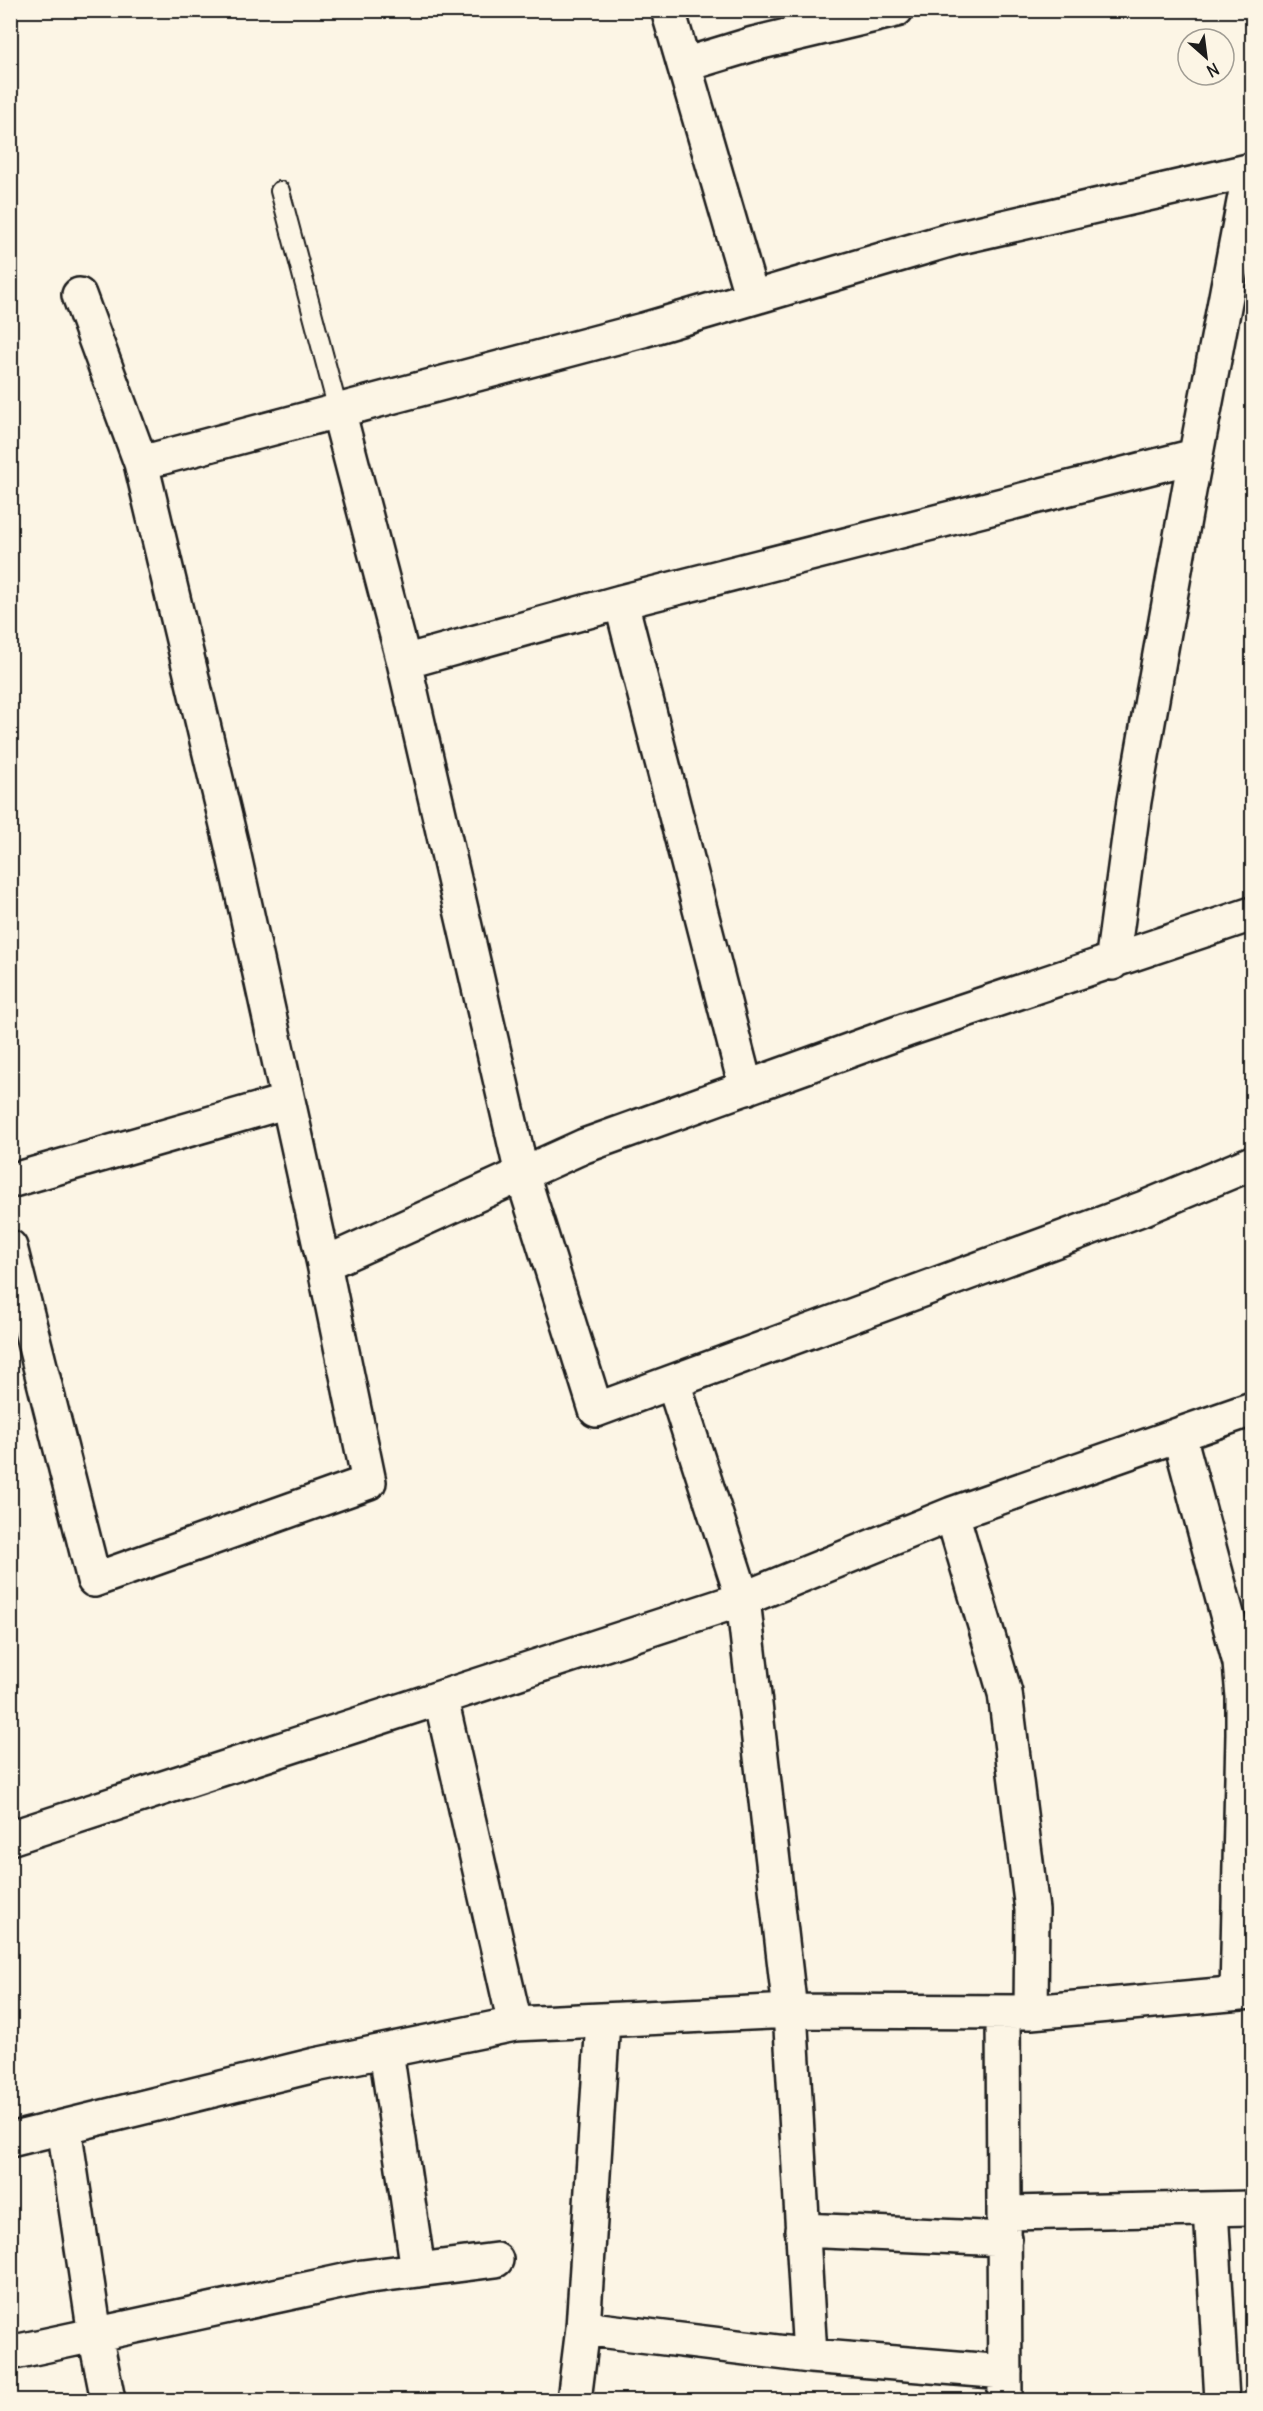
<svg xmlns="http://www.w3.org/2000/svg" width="1263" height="2411" font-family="Delius,sans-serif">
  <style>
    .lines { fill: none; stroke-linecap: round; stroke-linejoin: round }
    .lane-casing { stroke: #1c1c1c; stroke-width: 22 }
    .street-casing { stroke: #1c1c1c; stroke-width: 38 }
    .lane { stroke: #fcf5e5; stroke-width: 18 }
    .street { stroke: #fcf5e5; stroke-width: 33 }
  </style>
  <rect width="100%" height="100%" fill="#fcf5e5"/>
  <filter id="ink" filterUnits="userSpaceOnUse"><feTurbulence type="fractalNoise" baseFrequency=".0167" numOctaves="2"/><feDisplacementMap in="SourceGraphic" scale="12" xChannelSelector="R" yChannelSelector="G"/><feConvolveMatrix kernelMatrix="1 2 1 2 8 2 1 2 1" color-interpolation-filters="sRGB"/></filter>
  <g filter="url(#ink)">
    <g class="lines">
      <g class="lane-casing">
        <path id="lane" d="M 280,191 L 338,410"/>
      </g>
      <g class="street-casing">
        <path id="street" d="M 668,10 L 752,298
          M 684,65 L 753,44 L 896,10
          M 338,410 L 404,662 L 522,1174 L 596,1410 L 1144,1208 L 1252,1163
          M 141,463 L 643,330 L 956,238 L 1252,170
          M 621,602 L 746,1088
          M 404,662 L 621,602 L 1195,456
          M 1112,963 L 1134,801 L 1189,491 L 1250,170
          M 10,1181 L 288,1101
          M 10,1247 L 94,1580 L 369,1482 L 324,1264 L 231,842 L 141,463 L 79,295
          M 324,1264 L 584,1146 L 909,1029 L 1252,914
          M 673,1382 L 743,1599 L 790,2011 L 810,2356
          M 1179,1435 L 1240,1663 L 1243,1697 L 1243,1734 L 1237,1993
          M 952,1514 L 1005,1693 L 1032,1910 L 1031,2012
          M 441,1699 L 515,2024
          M 10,1838 L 743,1599 L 952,1514 L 1252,1409
          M 1003,2012 L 1005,2400
          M 386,2051 L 418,2270
          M 64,2127 L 95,2335 L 108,2400
          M 10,2140 L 315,2065 L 515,2024 L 790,2011 L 1031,2012 L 1252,1992
          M 1211,2209 L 1222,2400
          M 1004,2213 L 1252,2208
          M 802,2230 L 1005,2239
          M 583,2328 L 810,2356 L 1005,2372
          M 10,2353 L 363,2277 L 496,2260
          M 574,2400 L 583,2328 L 603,2021"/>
      </g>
      <use href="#lane" class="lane"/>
      <use href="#street" class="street"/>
    </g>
  </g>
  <rect width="1263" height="2411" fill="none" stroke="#fcf5e5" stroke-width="36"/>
  <rect x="18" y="18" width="1227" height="2375" fill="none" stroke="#1c1c1c" stroke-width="2" filter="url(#ink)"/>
  <g transform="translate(1206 57) rotate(152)"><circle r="28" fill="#fcf5e5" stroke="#a29e95" stroke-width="1.5"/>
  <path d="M0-4.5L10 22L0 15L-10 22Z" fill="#1c1c1c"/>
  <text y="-9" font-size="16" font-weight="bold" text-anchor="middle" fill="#1c1c1c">N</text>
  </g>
</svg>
